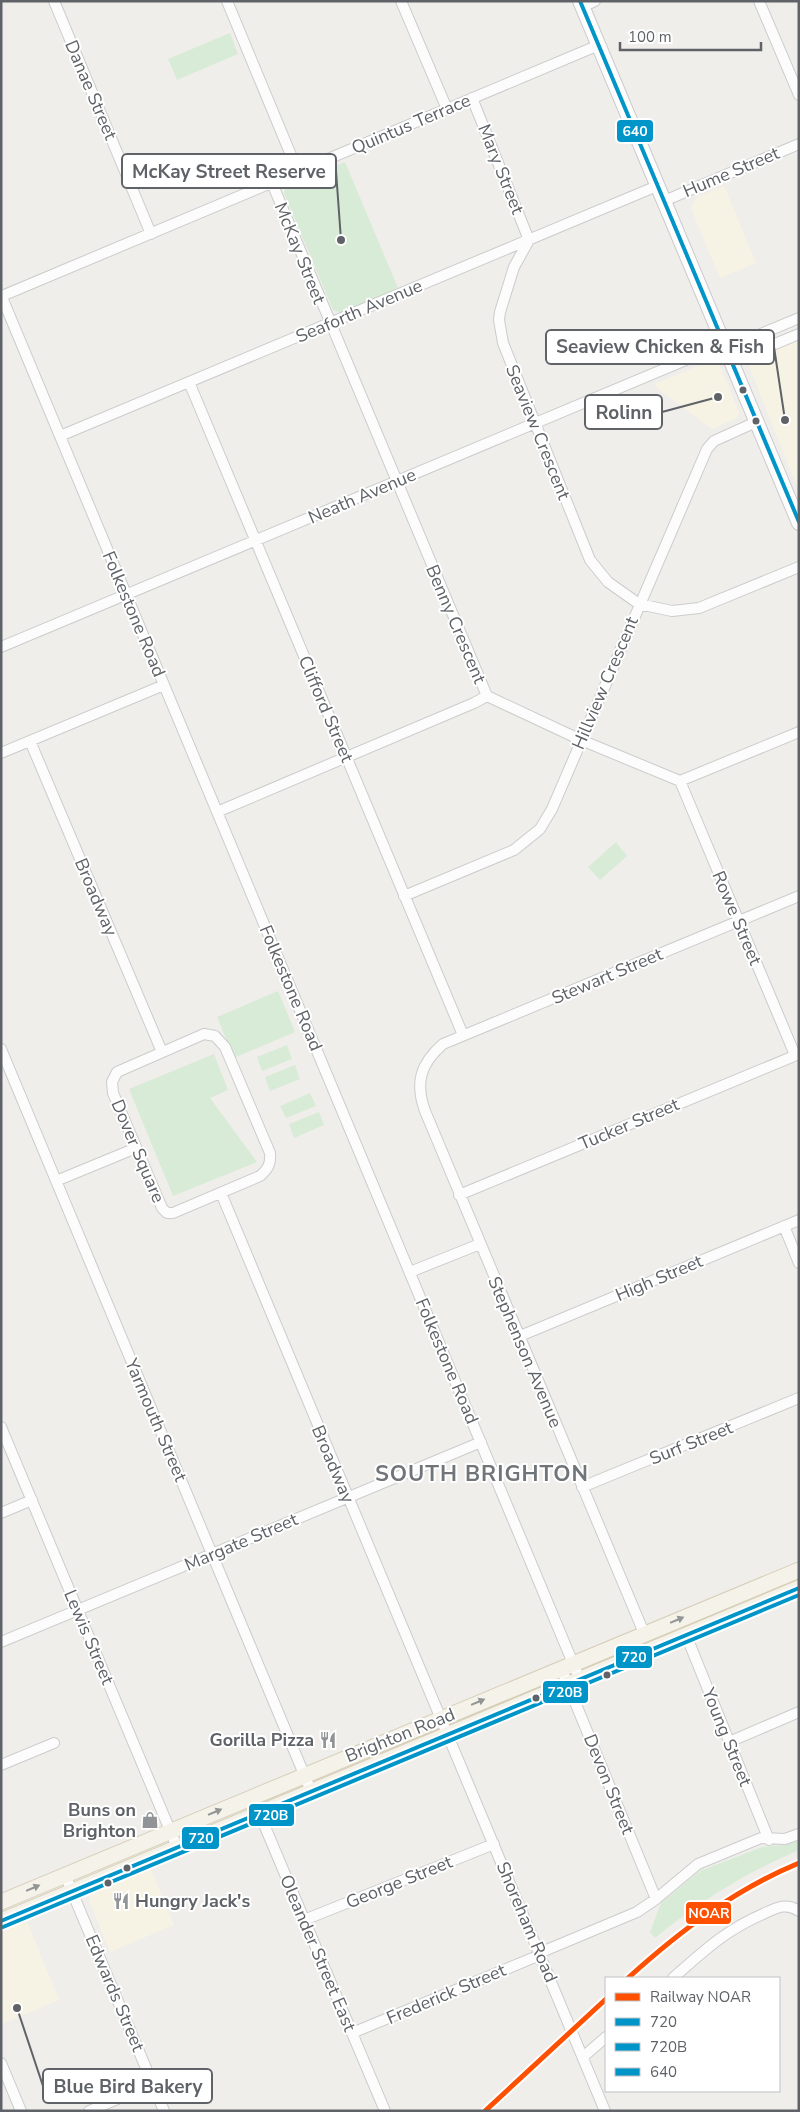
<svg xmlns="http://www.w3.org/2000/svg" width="800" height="2112" font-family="'Nunito Sans',sans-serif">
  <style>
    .commercial { fill: #f7f3e4 }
    .green { fill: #d8ebd6 }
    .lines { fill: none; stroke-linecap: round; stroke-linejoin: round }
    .minor-casing { stroke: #cbcccc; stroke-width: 12 }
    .secondary-casing { stroke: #cacacb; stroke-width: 16 }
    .primary-casing { stroke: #d7ceb8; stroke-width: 17 }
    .minor { stroke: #fdfcfc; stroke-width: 10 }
    .secondary { stroke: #fdfcfc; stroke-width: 14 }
    .primary { stroke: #f4f2e9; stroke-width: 15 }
    .bus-1-casing { stroke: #fff; stroke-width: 8 }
    .bus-2-casing { stroke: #fff; stroke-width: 8 }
    .bus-3-casing { stroke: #fff; stroke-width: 8 }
    .bus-1 { stroke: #0095c8; stroke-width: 4 }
    .bus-2 { stroke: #0095c8; stroke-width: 4 }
    .bus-3 { stroke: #0095c8; stroke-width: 4 }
    .rail-1-casing { stroke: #fff; stroke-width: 9 }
    .rail-1 { stroke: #fe5000; stroke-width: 5 }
    .oneway { fill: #939595 }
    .bus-dot { fill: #5f6368; stroke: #fff; stroke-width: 2 }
    .labels { text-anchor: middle; stroke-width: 4; stroke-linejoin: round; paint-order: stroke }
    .street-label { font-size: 18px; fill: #5f6368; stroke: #fff }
    .poi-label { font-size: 18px; font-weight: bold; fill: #5f6368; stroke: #fff; text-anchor: end }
    .district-label { font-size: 22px; font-weight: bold; letter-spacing: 1px; fill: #70757a; stroke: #fff }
    .leader { fill: none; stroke: #5f6368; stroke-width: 2 }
    .callout-dot { fill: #5f6368; stroke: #fff; stroke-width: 2 }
    .callout { fill: #fff; stroke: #5f6368; stroke-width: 2 }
    .callout-label { font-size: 19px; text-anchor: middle; font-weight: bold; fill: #5f6368 }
    .line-badge { stroke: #fff; stroke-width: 2 }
    .badge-label { font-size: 14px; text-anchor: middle; font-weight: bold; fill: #fff }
  </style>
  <rect width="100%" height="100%" fill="#efeeea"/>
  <path class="commercial" d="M 724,186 L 756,263 L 720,278 L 691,208 L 697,197 Z
    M 799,339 L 799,485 L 796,484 L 749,366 L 751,359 Z
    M 715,359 L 718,361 L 739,413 L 737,418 L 712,429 L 657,388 L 655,384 Z
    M 150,1867 L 174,1925 L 110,1952 L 89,1900 L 93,1891 Z
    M 22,1922 L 28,1924 L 59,2000 L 1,2024 L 1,1929 Z"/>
  <path class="green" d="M 230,33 L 238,54 L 177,80 L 168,59 Z
    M 345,162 L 398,288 L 341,313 L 333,310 L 284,193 L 286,186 Z
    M 616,842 L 627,856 L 600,880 L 588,867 Z
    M 278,991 L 295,1032 L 234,1058 L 217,1017 Z
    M 287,1045 L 292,1059 L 262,1071 L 257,1057 Z
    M 214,1054 L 228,1090 L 210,1098 L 257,1162 L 173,1196 L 129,1089 Z
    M 295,1065 L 300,1079 L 270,1091 L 265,1077 Z
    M 310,1093 L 316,1106 L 286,1118 L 280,1106 Z
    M 319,1112 L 324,1125 L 294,1138 L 289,1124 Z
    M 799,1837 L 799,1850 C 745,1873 700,1901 655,1938 L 650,1932 L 661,1903 L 700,1871 L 762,1847 L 784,1845 Z"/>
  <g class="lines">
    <g class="minor-casing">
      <path id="minor" d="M 54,1 L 151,234
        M 227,1 L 298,172
        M 401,1 L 447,109
        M 759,1 L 799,95
        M 582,7 L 595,1
        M 472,98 L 529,240 L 514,267 L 500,312 L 499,320 L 503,343 L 590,560 L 608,582 L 639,604 L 672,611 L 699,608 L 799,567
        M 272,183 L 487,696 L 581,740 L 680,781 L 799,732
        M 664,201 L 799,144
        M 1,295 L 580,1680
        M 2,296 L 599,45
        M 725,349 L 799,318
        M 731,362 L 799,334
        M 189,382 L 463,1035
        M 60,436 L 657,186
        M 1,647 L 724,344
        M 30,741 L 162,1052
        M 1,753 L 164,685
        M 680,781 L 795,1055
        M 217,812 L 474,703 L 487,696
        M 404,896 L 514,850 L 540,829 L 552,809 L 707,449 L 714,441 L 756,422
        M 204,1034 L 215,1036 L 225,1047 L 270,1153 C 271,1164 268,1169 260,1176 L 173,1213 L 167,1213 L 162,1208 L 113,1093 L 112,1082 L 117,1072 Z
        M 1,1049 L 311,1791
        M 56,1181 L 136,1148
        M 221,1193 C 348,1500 478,1805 605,2111
        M 459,1195 L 799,1054
        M 784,1226 L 799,1263
        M 410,1272 L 480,1244
        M 520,1336 L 799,1220
        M 1,1427 L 177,1847
        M 582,1487 L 799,1398
        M 1,1513 L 32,1500
        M 644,1633 L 425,1111 C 415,1083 420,1064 443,1044 L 799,896
        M 686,1635 L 769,1840
        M 1,1642 L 481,1442
        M 561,1668 L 656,1899
        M 729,1742 L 799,1712
        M 1,1765 L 54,1743
        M 252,1796 L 385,2111
        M 65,1875 L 164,2111
        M 304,1920 L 494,1844
        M 673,1978 C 704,1951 724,1931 763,1914 C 776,1908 786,1902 799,1911
        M 352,2033 L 540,1955 L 544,1951 L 637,1912 L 656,1899 L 698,1864 L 761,1838 L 785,1839 L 799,1834
        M 583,2057 L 606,2037
        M 1,2063 L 21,2111
        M 89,2111 L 153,2084"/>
    </g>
    <g class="secondary-casing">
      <path id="secondary" d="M 580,1 L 799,523"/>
    </g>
    <g class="primary-casing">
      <path id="primary" d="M 1,1902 L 799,1570
        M 1,1921 L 799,1588"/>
    </g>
    <use href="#minor" class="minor"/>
    <use href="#secondary" class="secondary"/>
    <use href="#primary" class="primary"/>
    <g class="bus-1-casing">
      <path id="bus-1" d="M 1,1921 L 799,1588"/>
    </g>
    <g class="bus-2-casing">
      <path id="bus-2" d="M 3,1927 L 799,1595"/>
    </g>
    <g class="bus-3-casing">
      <path id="bus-3" d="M 580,1 L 799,522"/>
    </g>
    <use href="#bus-1" class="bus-1"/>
    <use href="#bus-2" class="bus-2"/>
    <use href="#bus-3" class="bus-3"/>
    <g class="rail-1-casing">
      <path id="rail-1" d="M 628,1978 C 680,1931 734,1890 799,1863
        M 485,2111 L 606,1999"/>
    </g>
    <use href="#rail-1" class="rail-1"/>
  </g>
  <defs><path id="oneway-solid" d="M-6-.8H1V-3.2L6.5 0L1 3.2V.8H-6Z" transform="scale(1.25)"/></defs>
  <g class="oneway">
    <use href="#oneway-solid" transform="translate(677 1620) rotate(-23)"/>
    <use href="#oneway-solid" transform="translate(478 1702) rotate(-23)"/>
    <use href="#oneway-solid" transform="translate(215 1812) rotate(-23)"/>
    <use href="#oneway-solid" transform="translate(33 1888) rotate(-23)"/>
  </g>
  <defs>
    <g id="restaurant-bare" transform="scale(1.35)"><path d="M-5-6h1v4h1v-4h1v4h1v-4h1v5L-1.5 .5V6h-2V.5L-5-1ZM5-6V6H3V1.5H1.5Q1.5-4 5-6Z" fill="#919496" stroke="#fff" stroke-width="2.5" paint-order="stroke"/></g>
    <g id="shop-bare" transform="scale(1.35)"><path d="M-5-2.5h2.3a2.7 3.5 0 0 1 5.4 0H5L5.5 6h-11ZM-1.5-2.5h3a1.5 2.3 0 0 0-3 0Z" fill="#919496" stroke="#fff" stroke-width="2.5" paint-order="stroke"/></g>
  </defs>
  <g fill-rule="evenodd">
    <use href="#restaurant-bare" x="328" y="1740"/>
    <use href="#shop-bare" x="150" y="1820"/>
    <use href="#restaurant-bare" x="121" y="1901"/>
  </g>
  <g class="bus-dot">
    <circle cx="743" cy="390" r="4.5"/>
    <circle cx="756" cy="421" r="4.5"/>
    <circle cx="607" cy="1675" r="4.5"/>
    <circle cx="536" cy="1698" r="4.5"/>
    <circle cx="127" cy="1868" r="4.5"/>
    <circle cx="108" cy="1883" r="4.5"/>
  </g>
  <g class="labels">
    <g class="street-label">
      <text transform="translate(91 90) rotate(67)" y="6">Danae Street</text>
      <text transform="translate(411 124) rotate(-23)" y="6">Quintus Terrace</text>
      <text transform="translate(501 169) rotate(68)" y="6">Mary Street</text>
      <text transform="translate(731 172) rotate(-23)" y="6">Hume Street</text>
      <text transform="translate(300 253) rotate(68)" y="6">McKay Street</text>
      <text transform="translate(359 311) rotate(-23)" y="6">Seaforth Avenue</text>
      <text transform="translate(538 432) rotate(68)" y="6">Seaview Crescent</text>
      <text transform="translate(362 496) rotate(-23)" y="6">Neath Avenue</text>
      <text transform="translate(134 614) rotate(67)" y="6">Folkestone Road</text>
      <text transform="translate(456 624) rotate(67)" y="6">Benny Crescent</text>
      <text transform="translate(605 683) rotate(-67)" y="6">Hillview Crescent</text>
      <text transform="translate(326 709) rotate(67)" y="6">Clifford Street</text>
      <text transform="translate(96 897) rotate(67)" y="6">Broadway</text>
      <text transform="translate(737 918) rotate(67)" y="6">Rowe Street</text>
      <text transform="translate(607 976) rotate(-23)" y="6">Stewart Street</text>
      <text transform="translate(291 988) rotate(67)" y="6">Folkestone Road</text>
      <text transform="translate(629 1124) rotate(-23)" y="6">Tucker Street</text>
      <text transform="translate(138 1151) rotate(67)" y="6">Dover Square</text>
      <text transform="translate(659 1278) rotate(-23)" y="6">High Street</text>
      <text transform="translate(525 1352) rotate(67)" y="6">Stephenson Avenue</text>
      <text transform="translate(447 1361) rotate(67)" y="6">Folkestone Road</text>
      <text transform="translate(156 1420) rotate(67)" y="6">Yarmouth Street</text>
      <text transform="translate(691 1443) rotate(-22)" y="6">Surf Street</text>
      <text transform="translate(333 1464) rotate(67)" y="6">Broadway</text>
      <text transform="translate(241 1542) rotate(-23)" y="6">Margate Street</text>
      <text transform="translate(89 1637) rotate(67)" y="6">Lewis Street</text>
      <text transform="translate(400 1735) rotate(-22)" y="6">Brighton Road</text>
      <text transform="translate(727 1737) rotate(68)" y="6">Young Street</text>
      <text transform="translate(609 1784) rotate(68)" y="6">Devon Street</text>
      <text transform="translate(399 1882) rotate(-22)" y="6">George Street</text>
      <text transform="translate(527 1922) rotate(67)" y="6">Shoreham Road</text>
      <text transform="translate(318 1953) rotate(67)" y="6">Oleander Street East</text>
      <text transform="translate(115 1993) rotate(67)" y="6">Edwards Street</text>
      <text transform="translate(446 1994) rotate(-23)" y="6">Frederick Street</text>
    </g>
    <g class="poi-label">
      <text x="314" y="1746">Gorilla Pizza</text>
      <text x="136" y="1816">Buns on<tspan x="136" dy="21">Brighton</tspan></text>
      <text x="135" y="1907" text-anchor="start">Hungry Jack's</text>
    </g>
    <g class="district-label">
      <text x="482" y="1481">SOUTH BRIGHTON</text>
    </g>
  </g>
  <path class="leader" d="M341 240L336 171M785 420L774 347M718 397L662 412M17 2008L43 2086"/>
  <g class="callout-dot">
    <circle cx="341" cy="240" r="5"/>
    <circle cx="785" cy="420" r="5"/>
    <circle cx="718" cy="397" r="5"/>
    <circle cx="17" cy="2008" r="5"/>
  </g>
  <g class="callout">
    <rect x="122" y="154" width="214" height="34" rx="5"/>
    <rect x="546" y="330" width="228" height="34" rx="5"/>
    <rect x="585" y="395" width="77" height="34" rx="5"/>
    <rect x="43" y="2069" width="169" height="34" rx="5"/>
  </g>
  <g class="callout-label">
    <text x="229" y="178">McKay Street Reserve</text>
    <text x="660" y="353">Seaview Chicken &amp; Fish</text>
    <text x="624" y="419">Rolinn</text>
    <text x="128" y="2093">Blue Bird Bakery</text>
  </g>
  <g class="line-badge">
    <rect x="616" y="119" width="38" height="24" rx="5" fill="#0095c8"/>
    <rect x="615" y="1645" width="38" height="24" rx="5" fill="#0095c8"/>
    <rect x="542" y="1680" width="47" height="24" rx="5" fill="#0095c8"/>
    <rect x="248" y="1803" width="47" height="24" rx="5" fill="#0095c8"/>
    <rect x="181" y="1826" width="39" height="24" rx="5" fill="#0095c8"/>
    <rect x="685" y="1901" width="47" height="24" rx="5" fill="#fe5000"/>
  </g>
  <g class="badge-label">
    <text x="635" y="136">640</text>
    <text x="634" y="1662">720</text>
    <text x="565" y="1697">720B</text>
    <text x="271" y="1820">720B</text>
    <text x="201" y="1843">720</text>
    <text x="709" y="1918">NOAR</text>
  </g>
  <rect width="800" height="2112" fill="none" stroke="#5f6368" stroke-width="5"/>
  <rect x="605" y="1977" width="175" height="115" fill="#ffffff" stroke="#bfc1c3"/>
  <rect x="615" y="1993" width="25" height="8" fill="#fe5000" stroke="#bfc1c3"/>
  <text x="650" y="2002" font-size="15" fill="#5f6368">Railway NOAR</text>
  <rect x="615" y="2018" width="25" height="8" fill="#0095c8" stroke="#bfc1c3"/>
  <text x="650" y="2027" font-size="15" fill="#5f6368">720</text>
  <rect x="615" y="2043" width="25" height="8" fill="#0095c8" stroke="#bfc1c3"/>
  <text x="650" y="2052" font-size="15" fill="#5f6368">720B</text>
  <rect x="615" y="2068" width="25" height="8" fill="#0095c8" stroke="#bfc1c3"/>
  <text x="650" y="2077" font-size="15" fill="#5f6368">640</text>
  <path d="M620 42v8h141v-8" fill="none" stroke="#5f6368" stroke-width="2.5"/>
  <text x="628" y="42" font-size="15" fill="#5f6368" stroke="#ffffff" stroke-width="4" paint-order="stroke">100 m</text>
</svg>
